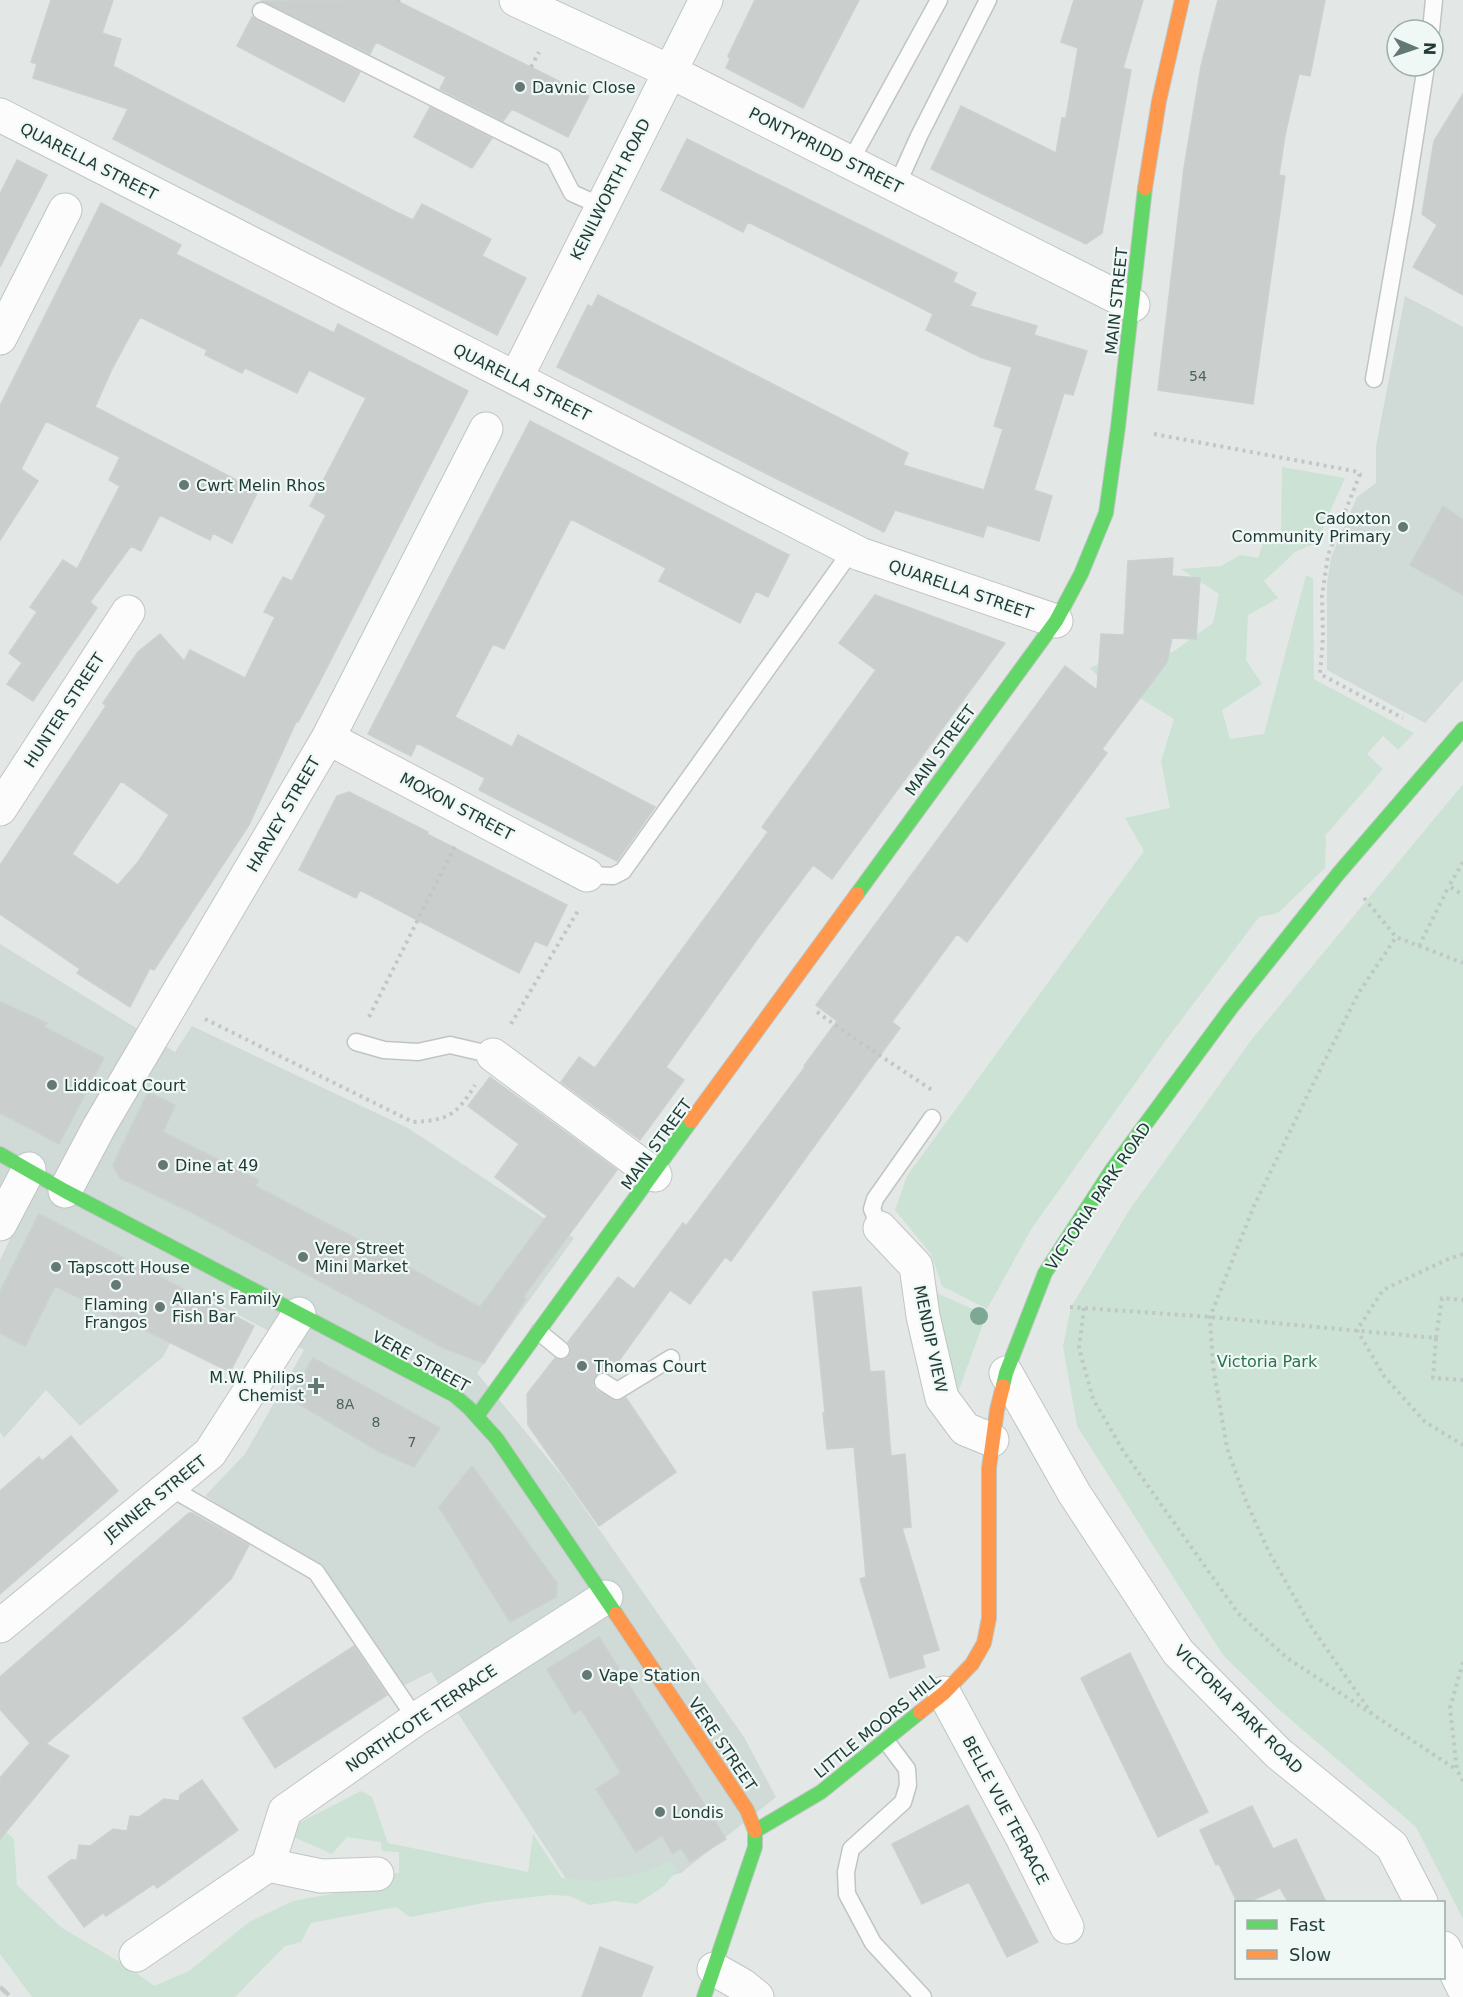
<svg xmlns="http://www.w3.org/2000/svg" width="1463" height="1997" font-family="'DejaVu Sans',sans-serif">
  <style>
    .built { fill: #d0dad7 }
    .green { fill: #cbe2d5 }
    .building { fill: #cacfce; stroke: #cbd1cf; stroke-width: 1.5; fill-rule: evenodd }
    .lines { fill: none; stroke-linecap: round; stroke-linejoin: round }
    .lane-casing { stroke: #c0c5c3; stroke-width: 19 }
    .street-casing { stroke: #c0c5c3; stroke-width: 35 }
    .fast-casing { stroke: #bec6c4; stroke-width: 16 }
    .slow-casing { stroke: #bec6c4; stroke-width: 16 }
    .path { stroke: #c0c8c6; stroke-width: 4; stroke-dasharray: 3 4.5; stroke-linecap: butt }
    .lane { stroke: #fbfcfb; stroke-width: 16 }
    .street { stroke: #fbfcfb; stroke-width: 33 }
    .fast { stroke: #63d668; stroke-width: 14 }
    .slow { stroke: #ff974d; stroke-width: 14 }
    .rail { stroke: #c6cac9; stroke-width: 4.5; stroke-dasharray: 12 6; stroke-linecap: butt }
    .tree { fill: #7da893 }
    .poi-dot { fill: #647875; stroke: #f0f8f5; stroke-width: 2 }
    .labels { text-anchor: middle; stroke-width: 4.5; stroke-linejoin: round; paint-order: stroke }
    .number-label { font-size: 14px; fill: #4b625e }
    .poi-label { font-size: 16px; fill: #203c38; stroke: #f0f8f5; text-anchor: start }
    .street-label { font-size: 16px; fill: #203c38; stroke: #f0f8f5 }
    .park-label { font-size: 16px; fill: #2a734f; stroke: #f0f8f5 }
  </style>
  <rect width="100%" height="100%" fill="#e3e8e6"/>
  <path class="built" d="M 1405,296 L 1463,327 L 1463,680 L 1425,723 L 1327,670 L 1327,584 L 1331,557 L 1357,497 L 1376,483 L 1376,446 Z
    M 0,944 L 175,1052 L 192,1026 L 408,1128 L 574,1238 L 477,1373 L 562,1476 L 744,1737 L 776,1797 L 681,1873 L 598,1895 L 570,1885 L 431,1672 L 403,1686 L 324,1570 L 205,1496 L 245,1454 L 304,1350 L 196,1292 L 163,1357 L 80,1426 L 46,1390 L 4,1438 L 0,1432 L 0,1260 L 27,1203 L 0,1189 Z"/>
  <path class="green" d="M 1282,467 L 1345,478 L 1316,543 L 1295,552 L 1264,581 L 1278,598 L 1248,615 L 1246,660 L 1262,684 L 1222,710 L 1230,739 L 1264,734 L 1306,575 L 1313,578 L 1314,679 L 1414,733 L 1398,750 L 1383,736 L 1367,754 L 1383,769 L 1324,837 L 1326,838 L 1325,868 L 1278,913 L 1259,917 L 1166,1040 L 1032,1228 L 987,1309 L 942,1286 L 931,1254 L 895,1210 L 907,1176 L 1144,851 L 1125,818 L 1170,808 L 1161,761 L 1174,719 L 1141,699 L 1146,687 L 1113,692 L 1090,668 L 1117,655 L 1138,668 L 1174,651 L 1213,623 L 1219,594 L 1181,569 L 1221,566 L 1240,555 L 1258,558 L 1263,544 L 1281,533 Z
    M 1463,784 L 1463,1919 L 1416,1827 L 1276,1707 L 1223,1655 L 1077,1426 L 1063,1346 L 1071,1307 L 1130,1209 L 1252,1039 Z
    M 937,1293 L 986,1315 L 959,1390 L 950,1372 Z
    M 361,1791 L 372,1797 L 388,1843 L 528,1872 L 533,1834 L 562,1878 L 596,1881 L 635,1875 L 671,1861 L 677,1870 L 664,1886 L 637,1904 L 615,1901 L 589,1905 L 570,1896 L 550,1895 L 489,1902 L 410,1917 L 396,1907 L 311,1923 L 301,1942 L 285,1946 L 235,1997 L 32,1997 L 0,1954 L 0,1827 L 14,1839 L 17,1885 L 62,1928 L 130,1968 L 154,1986 L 189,1971 L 249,1922 L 293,1901 L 374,1886 L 383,1874 L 399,1873 L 399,1852 L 382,1851 L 381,1842 L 347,1837 L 332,1854 L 291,1836 L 293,1826 Z"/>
  <path class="building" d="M 51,0 L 113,0 L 102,33 L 121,39 L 113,66 L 394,211 L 413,220 L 422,204 L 491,239 L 482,256 L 526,278 L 497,335 L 113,139 L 128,109 L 33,78 L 37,64 L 31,62 Z
    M 395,0 L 589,96 L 568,137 L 512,109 L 503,121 L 440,89 L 446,77 L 376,42 L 370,54 L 261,1 Z
    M 755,0 L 859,0 L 803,108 L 726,68 L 730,59 L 728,56 Z
    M 1074,0 L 1143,0 L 1123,68 L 1131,70 L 1102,233 L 1086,244 L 931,169 L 961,106 L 1056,153 L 1062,118 L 1066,118 L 1078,48 L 1061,42 Z
    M 1218,0 L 1325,0 L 1310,76 L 1299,74 L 1285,135 L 1279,175 L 1285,176 L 1253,404 L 1158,390 L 1184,168 L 1201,66 Z
    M 252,17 L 360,72 L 344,102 L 237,46 Z
    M 1463,94 L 1463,295 L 1413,267 L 1437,225 L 1422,214 L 1434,141 Z
    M 430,107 L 492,138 L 472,168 L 414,137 Z
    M 687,139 L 957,273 L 953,282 L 976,293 L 970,306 L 1037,326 L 1034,335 L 1087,351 L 1073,395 L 1064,393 L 1034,490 L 1052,496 L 1039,541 L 987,525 L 983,537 L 895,510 L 884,532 L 773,477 L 557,367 L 588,305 L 592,307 L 598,295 L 908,453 L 903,465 L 984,490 L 1003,429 L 994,426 L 1012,367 L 980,357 L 926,330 L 933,314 L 904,299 L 748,222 L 743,232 L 661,190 Z
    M 17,160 L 47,175 L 0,267 L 0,194 Z
    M 101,203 L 181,245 L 176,254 L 334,333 L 338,324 L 468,391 L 318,685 L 298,722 L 296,722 L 249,825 L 154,970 L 150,968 L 130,1007 L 77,973 L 80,969 L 0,914 L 0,865 L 106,706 L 103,703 L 138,652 L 160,634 L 184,661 L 190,650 L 245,678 L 275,617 L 264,612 L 283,577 L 292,581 L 326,515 L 310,506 L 366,398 L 309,370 L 297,393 L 245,368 L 242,373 L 205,355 L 207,350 L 140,317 L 112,369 L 95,407 L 258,491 L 232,543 L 213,533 L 210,540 L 160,515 L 141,551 L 131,546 L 90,602 L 97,608 L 33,701 L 7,684 L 22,663 L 9,653 L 37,612 L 30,607 L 63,560 L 77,569 L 120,486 L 109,480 L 120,457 L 46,421 L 21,469 L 38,481 L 0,540 L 0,406 ZM 121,781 L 169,815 L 138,862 L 118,885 L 72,854 Z
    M 530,421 L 789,555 L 768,597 L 756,591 L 740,623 L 659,581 L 666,568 L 571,519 L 504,649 L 493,644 L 455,717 L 512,747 L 518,735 L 655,807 L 617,861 L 479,790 L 485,778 L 417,743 L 411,756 L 368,734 Z
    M 1443,506 L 1463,520 L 1463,595 L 1410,565 Z
    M 1173,558 L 1172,576 L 1200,578 L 1196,639 L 1172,638 L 1167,662 L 1102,749 L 1107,753 L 967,942 L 957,934 L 892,1022 L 900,1028 L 731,1261 L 725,1257 L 690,1304 L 670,1290 L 610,1373 L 611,1374 L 603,1372 L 594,1377 L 593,1386 L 597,1391 L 616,1401 L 626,1398 L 676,1472 L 599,1526 L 528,1425 L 527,1394 L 555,1358 L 564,1360 L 569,1356 L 571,1347 L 568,1342 L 618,1277 L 634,1289 L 683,1223 L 686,1226 L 805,1067 L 804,1066 L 837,1021 L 816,1005 L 1065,666 L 1097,690 L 1101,634 L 1124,635 L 1128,561 Z
    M 875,595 L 1005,643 L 832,879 L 813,865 L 761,934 L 666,1067 L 684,1080 L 640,1140 L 561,1082 L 579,1057 L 595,1068 L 768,832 L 762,827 L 876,670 L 839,643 Z
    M 349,792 L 428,832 L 427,834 L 567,905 L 547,946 L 535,941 L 519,973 L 360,890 L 356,898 L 299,870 L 337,796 Z
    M 0,1002 L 47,1023 L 44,1027 L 104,1058 L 59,1144 L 0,1113 Z
    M 490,1077 L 617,1170 L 523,1297 L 526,1299 L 484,1363 L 444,1348 L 193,1213 L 120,1178 L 113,1165 L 148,1092 L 175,1105 L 163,1132 L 259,1180 L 255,1186 L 372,1247 L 480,1307 L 547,1216 L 495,1177 L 519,1144 L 468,1106 Z
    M 39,1214 L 254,1326 L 230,1372 L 55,1286 L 25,1346 L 0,1333 L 0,1292 Z
    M 861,1287 L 870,1372 L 884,1371 L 891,1456 L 905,1454 L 911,1527 L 902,1528 L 939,1650 L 922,1655 L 925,1667 L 890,1678 L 860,1579 L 866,1577 L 854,1447 L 827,1449 L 823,1413 L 825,1413 L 813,1292 Z
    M 313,1358 L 440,1428 L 414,1467 L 378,1451 L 289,1398 Z
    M 71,1436 L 118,1491 L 0,1594 L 0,1491 L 39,1457 L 42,1461 Z
    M 472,1466 L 557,1583 L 556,1597 L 510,1622 L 439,1507 Z
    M 189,1513 L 192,1513 L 249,1545 L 231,1579 L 185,1623 L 46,1744 L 69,1756 L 0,1839 L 0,1778 L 30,1743 L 0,1709 L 0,1677 Z
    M 599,1637 L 726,1839 L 690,1862 L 681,1848 L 673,1854 L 662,1835 L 636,1852 L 596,1789 L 621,1773 L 581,1709 L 574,1714 L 547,1669 Z
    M 354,1646 L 387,1695 L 275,1768 L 243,1718 Z
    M 1130,1653 L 1208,1812 L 1158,1837 L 1081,1678 Z
    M 202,1780 L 238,1830 L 157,1888 L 154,1884 L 106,1916 L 103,1913 L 84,1927 L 48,1877 L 71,1860 L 77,1860 L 79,1845 L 90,1846 L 113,1829 L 127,1831 L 130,1816 L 139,1817 L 164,1799 L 179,1801 L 180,1795 Z
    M 968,1805 L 1038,1942 L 1007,1957 L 969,1882 L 922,1904 L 892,1844 Z
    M 1252,1806 L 1273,1849 L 1296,1839 L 1326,1902 L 1288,1902 L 1280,1888 L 1249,1902 L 1237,1902 L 1219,1864 L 1216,1865 L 1200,1830 Z
    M 600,1947 L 653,1967 L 641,1997 L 582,1997 Z"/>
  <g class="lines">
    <g class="lane-casing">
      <path id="lane" d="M 261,11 L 554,158 L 572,193 L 601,206
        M 1431,30 L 1434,0
        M 850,162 L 939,0
        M 897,185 L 919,136 L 988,0
        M 1374,379 L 1404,207 L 1426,66
        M 587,875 L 613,876 L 623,871 L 852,550
        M 356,1042 L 384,1050 L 418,1052 L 450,1045 L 493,1055
        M 880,1228 L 872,1209 L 875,1199 L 932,1118
        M 539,1332 L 561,1350
        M 603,1382 L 617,1391 L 671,1358
        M 169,1487 L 316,1572 L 416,1719
        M 886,1741 L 907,1769 L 908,1785 L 903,1802 L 851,1849 L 846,1872 L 847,1894 L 873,1943 L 923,1997"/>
    </g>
    <g class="street-casing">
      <path id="street" d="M 516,0 L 669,71 L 1133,305
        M 0,115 L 860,554 L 1056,621
        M 0,338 L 65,210
        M 516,378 L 706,0
        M 328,738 L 587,875
        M 0,809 L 128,612
        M 493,1055 L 655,1175
        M 65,1191 L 99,1127 L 328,738 L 486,429
        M 0,1224 L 29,1169
        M 880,1228 L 916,1266 L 923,1316 L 942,1398 L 965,1429 L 992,1440
        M 1006,1373 L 1074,1493 L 1178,1652 L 1278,1753 L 1392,1846 L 1421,1902
        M 0,1626 L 210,1453 L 299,1314
        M 944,1693 L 1023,1839 L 1067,1927
        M 268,1865 L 285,1811 L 416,1719 L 606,1597
        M 1444,1948 L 1463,1987
        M 136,1955 L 268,1865 L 321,1876 L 377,1874
        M 714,1969 L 742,1985 L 757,1997"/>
    </g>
    <g class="fast-casing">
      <path id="fast" d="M 857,894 L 1056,621 L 1081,574 L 1106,513 L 1118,427 L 1145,188
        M 0,1154 L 65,1191 L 454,1395 L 469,1408 L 497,1439 L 616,1614
        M 1003,1386 L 1006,1373 L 1045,1273 L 1111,1171 L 1231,1008 L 1338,874 L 1463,729
        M 477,1416 L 691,1121
        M 704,1997 L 755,1847 L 755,1831 L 821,1792 L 920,1712"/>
    </g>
    <g class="slow-casing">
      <path id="slow" d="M 1145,188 L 1159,101 L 1182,0
        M 691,1121 L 857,894
        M 616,1614 L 747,1810 L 755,1831
        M 920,1712 L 944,1693 L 972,1664 L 984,1643 L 989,1618 L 989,1468 L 997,1410 L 1003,1386"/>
    </g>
    <path class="path" d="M 398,2 L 399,0
      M 531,67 L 539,52
      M 1154,434 L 1354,471 L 1360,474 L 1328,555 L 1322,596 L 1323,637 L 1320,674 L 1403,718
      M 1463,862 L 1449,886 L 1463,895
      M 1364,898 L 1396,937 L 1463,963
      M 1419,946 L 1449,886
      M 817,1012 L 858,1041 L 932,1090
      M 369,1017 L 455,846
      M 205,1019 L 413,1122 C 448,1120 456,1116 475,1085
      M 511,1024 L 579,909
      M 1463,1254 L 1446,1260 L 1383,1290 L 1357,1330 L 1384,1376 L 1425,1422 L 1463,1445
      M 1070,1307 L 1210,1317 L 1436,1338 L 1433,1378 L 1463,1380
      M 1084,1308 L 1079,1348 L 1093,1399 L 1124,1452 L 1238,1613 L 1287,1658 L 1457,1770
      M 1436,1338 L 1442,1298 L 1463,1300
      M 1463,1662 L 1450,1708 L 1457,1770 L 1463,1781
      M 1372,1714 L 1310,1625 L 1268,1550 L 1246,1501 L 1227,1448 L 1213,1366 L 1210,1317 L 1253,1208 L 1310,1090 L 1358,994 L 1396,937"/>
    <use href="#lane" class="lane"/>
    <use href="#street" class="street"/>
    <use href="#fast" class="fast"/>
    <use href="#slow" class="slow"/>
    <path class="rail" d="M 0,1987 L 11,1997"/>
  </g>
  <circle class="tree" cx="979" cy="1316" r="9"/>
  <g class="poi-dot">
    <circle cx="520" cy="87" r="6"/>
    <circle cx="184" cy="485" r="6"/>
    <circle cx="1403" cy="527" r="6"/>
    <circle cx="52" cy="1085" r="6"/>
    <circle cx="163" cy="1165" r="6"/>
    <circle cx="303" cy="1257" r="6"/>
    <circle cx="56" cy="1267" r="6"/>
    <circle cx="116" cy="1285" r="6"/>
    <circle cx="160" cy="1307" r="6"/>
    <circle cx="582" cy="1366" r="6"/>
    <path d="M313 1377h6v6h6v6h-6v6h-6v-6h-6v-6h6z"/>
    <circle cx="587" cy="1675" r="6"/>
    <circle cx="660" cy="1812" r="6"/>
  </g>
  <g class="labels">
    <g class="number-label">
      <text x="1198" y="381">54</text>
      <text x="345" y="1409">8A</text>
      <text x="376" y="1427">8</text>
      <text x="412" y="1447">7</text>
    </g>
    <g class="poi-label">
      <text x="532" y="93">Davnic Close</text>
      <text x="196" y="491">Cwrt Melin Rhos</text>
      <text x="1391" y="524" text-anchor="end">Cadoxton<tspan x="1391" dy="18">Community Primary</tspan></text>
      <text x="64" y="1091">Liddicoat Court</text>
      <text x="175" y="1171">Dine at 49</text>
      <text x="315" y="1254">Vere Street<tspan x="315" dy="18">Mini Market</tspan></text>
      <text x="68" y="1273">Tapscott House</text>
      <text x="172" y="1304">Allan's Family<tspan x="172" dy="18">Fish Bar</tspan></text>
      <text x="116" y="1310" text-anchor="middle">Flaming<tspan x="116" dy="18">Frangos</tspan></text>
      <text x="594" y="1372">Thomas Court</text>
      <text x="304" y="1383" text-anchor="end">M.W. Philips<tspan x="304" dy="18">Chemist</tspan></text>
      <text x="599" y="1681">Vape Station</text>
      <text x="672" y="1818">Londis</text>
    </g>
    <g class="street-label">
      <text transform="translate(826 150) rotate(27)" y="6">PONTYPRIDD STREET</text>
      <text transform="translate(89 161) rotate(27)" y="6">QUARELLA STREET</text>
      <text transform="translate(610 189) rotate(-63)" y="6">KENILWORTH ROAD</text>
      <text transform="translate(1116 301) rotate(-84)" y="6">MAIN STREET</text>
      <text transform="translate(522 382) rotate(27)" y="6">QUARELLA STREET</text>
      <text transform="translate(961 589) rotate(19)" y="6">QUARELLA STREET</text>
      <text transform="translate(64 710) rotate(-57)" y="6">HUNTER STREET</text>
      <text transform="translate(940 750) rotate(-54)" y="6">MAIN STREET</text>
      <text transform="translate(457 806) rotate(28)" y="6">MOXON STREET</text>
      <text transform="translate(283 814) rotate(-60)" y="6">HARVEY STREET</text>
      <text transform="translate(656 1144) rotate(-54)" y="6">MAIN STREET</text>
      <text transform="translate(1098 1196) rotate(-56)" y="6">VICTORIA PARK ROAD</text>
      <text transform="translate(931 1339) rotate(78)" y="6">MENDIP VIEW</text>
      <text transform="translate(421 1361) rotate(29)" y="6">VERE STREET</text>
      <text transform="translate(155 1498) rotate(-39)" y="6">JENNER STREET</text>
      <text transform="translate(1239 1709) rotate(45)" y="6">VICTORIA PARK ROAD</text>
      <text transform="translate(421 1718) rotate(-34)" y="6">NORTHCOTE TERRACE</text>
      <text transform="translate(877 1725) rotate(-39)" y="6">LITTLE MOORS HILL</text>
      <text transform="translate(723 1744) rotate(56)" y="6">VERE STREET</text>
      <text transform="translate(1006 1810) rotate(62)" y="6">BELLE VUE TERRACE</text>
    </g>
    <g class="park-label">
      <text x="1267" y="1367">Victoria Park</text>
    </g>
  </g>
  <rect x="1235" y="1901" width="210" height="78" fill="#f0f8f5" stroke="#9dada9" stroke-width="1.5"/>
  <rect x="1247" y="1920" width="30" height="9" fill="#63d668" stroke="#9dada9" stroke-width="1.5"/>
  <text x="1289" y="1931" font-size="18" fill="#203c38">Fast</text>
  <rect x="1247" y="1950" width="30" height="9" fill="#ff974d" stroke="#9dada9" stroke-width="1.5"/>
  <text x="1289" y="1961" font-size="18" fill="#203c38">Slow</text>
  <g transform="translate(1415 48) rotate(92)"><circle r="28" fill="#f0f8f5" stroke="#9dada9" stroke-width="1.5"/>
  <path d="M0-4.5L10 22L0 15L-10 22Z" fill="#647875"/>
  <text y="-9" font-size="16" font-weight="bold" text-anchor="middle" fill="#203c38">N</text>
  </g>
</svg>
